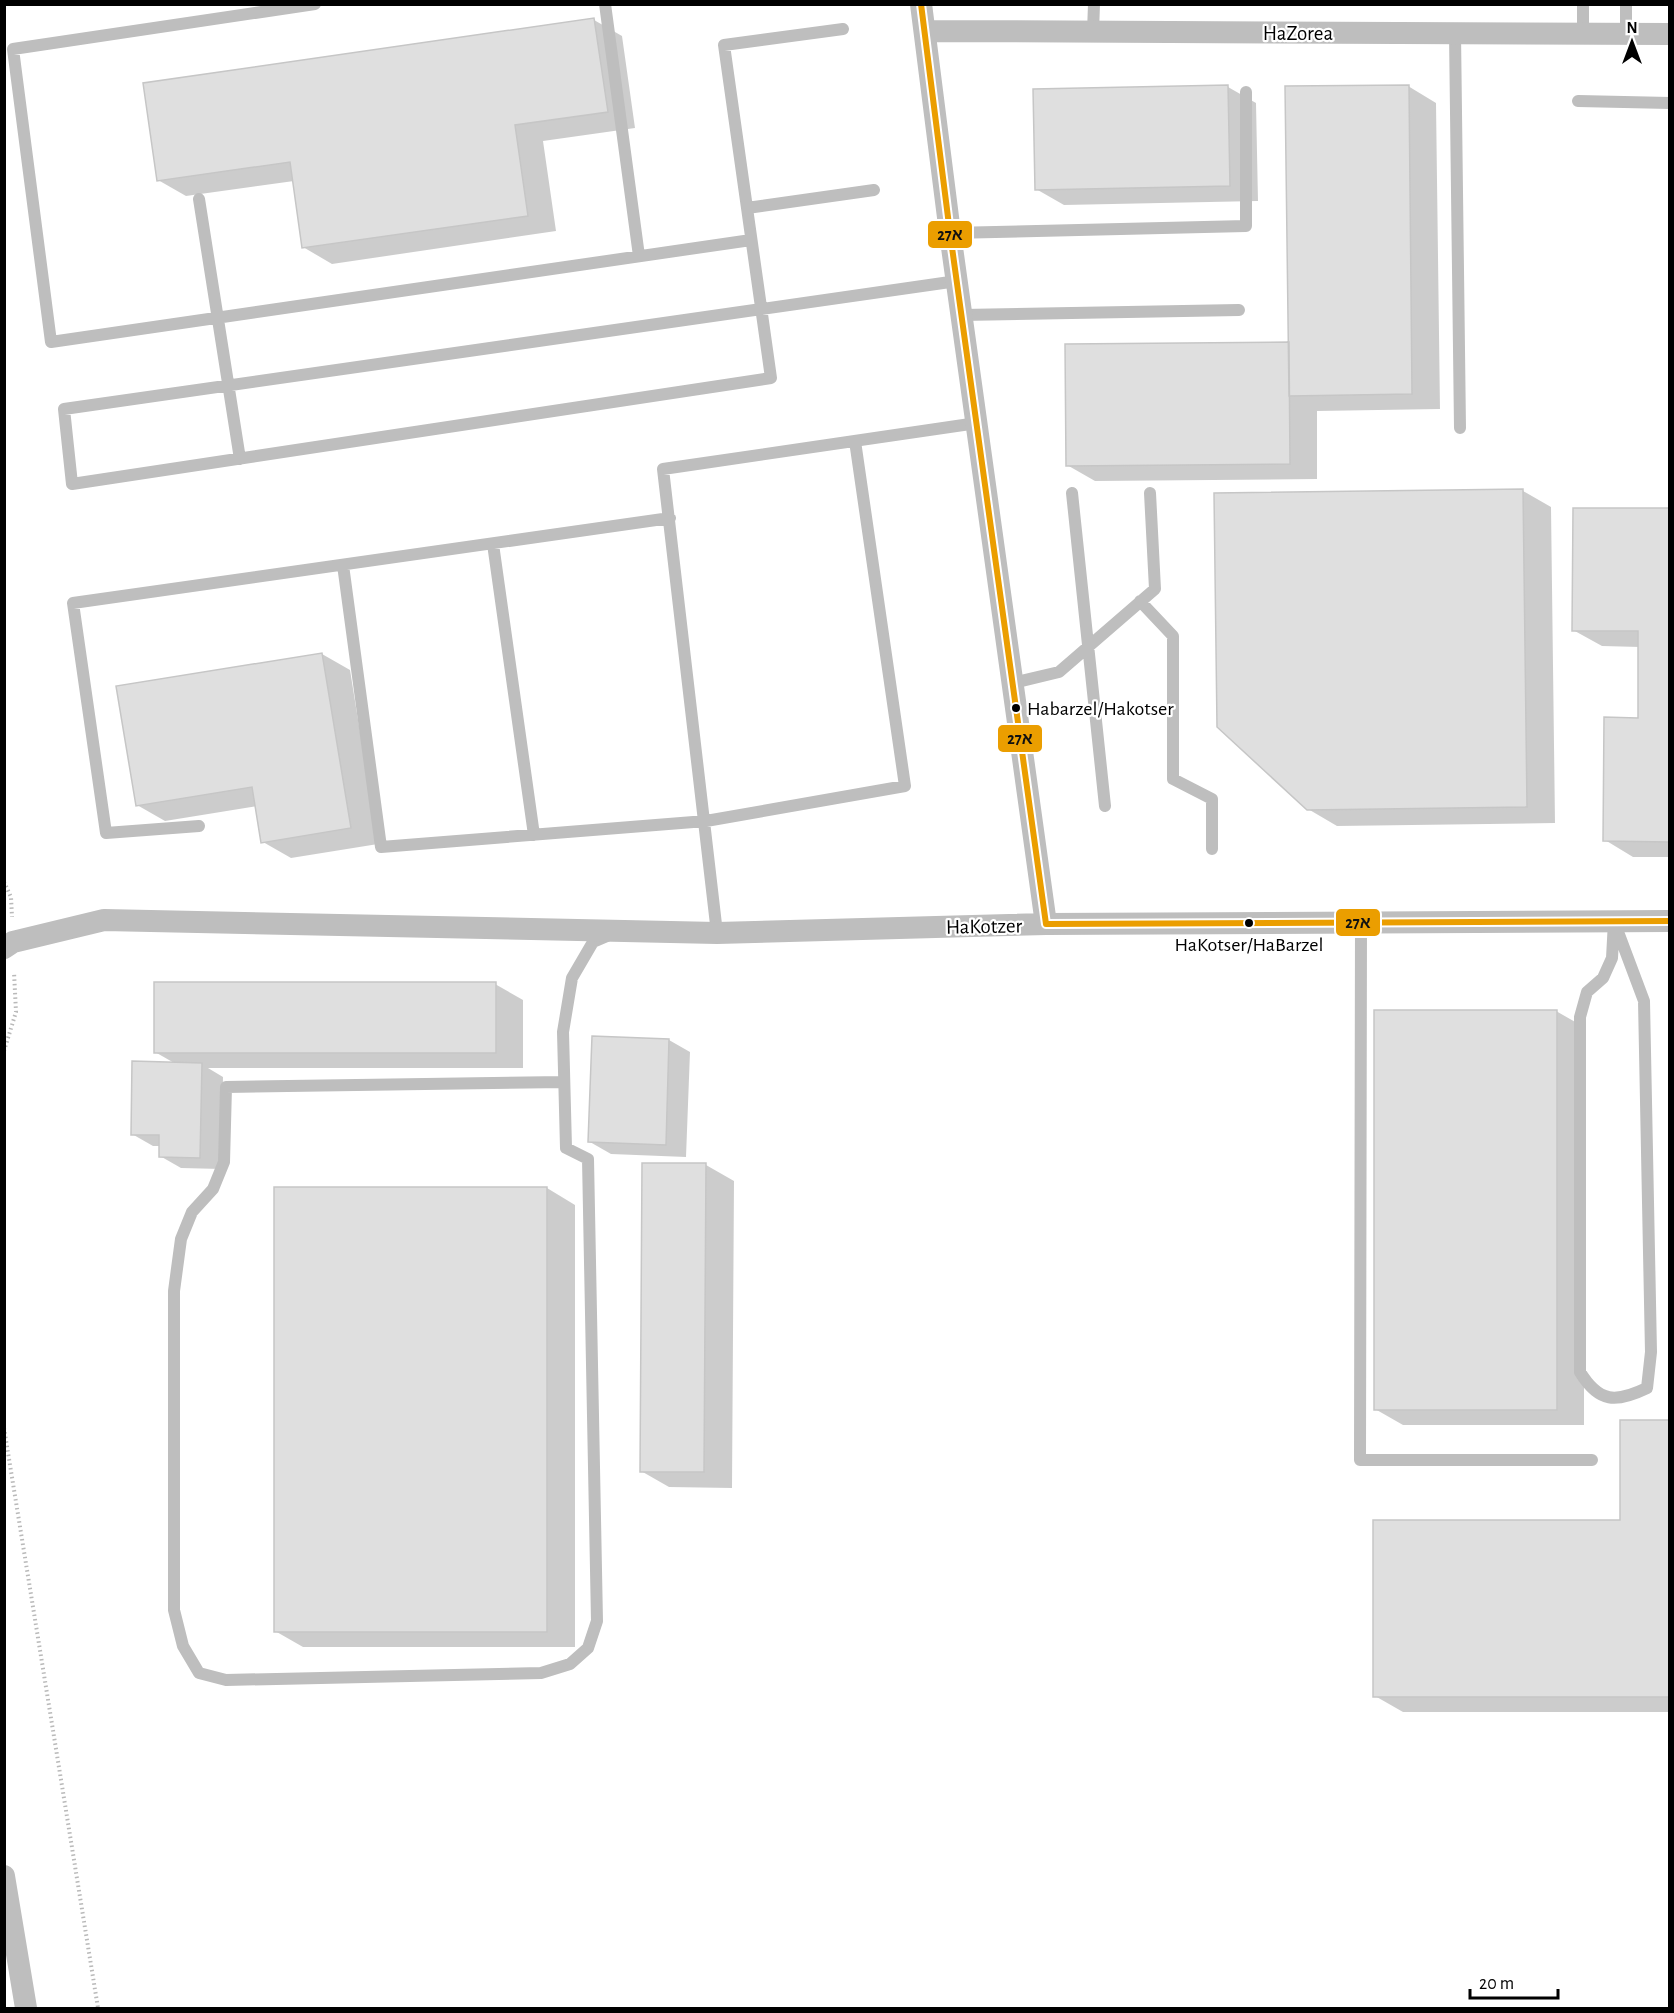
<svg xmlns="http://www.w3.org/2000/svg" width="1674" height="2013" font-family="'Alegreya Sans',sans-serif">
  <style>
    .shadow { fill: #0003 }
    .building { fill: #dfdfdf; stroke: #c6c6c6; stroke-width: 1.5 }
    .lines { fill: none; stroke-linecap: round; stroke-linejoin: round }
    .path { stroke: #b9b9b9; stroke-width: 4; stroke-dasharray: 1.5 3; stroke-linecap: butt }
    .service { stroke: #bebebe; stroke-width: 12 }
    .minor { stroke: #bebebe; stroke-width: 22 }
    .bus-1-casing { stroke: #fff; stroke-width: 10 }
    .bus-1 { stroke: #eb9e00; stroke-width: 6 }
    .bus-dot { fill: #000; stroke: #fff; stroke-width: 2 }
    .labels { text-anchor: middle; stroke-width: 4.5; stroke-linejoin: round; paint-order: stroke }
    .bus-label { font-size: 20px; fill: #000; stroke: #fff; text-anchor: start }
    .street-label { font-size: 21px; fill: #000; stroke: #fff }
    .line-badge { stroke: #fff; stroke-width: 2 }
    .pale-badge-label { font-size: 16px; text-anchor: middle; font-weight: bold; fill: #111 }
  </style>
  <rect width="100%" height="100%" fill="#fff"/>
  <path class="shadow" d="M 594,20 L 622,36 L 635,128 L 543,141 L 556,231 L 332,264 L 303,247 L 294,181 L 186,196 L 158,180 Z
    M 1408,86 L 1436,103 L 1440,409 L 1317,411 L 1317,479 L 1095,481 L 1067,465 L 1290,344 Z
    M 1228,87 L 1256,103 L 1258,201 L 1064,205 L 1036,189 Z
    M 1523,491 L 1551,507 L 1555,823 L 1337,826 L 1308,809 Z
    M 1670,510 L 1670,857 L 1633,857 L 1605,840 L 1639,719 L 1640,647 L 1602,646 L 1573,630 Z
    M 322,654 L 350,670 L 378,844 L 291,858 L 263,842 L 257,806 L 165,821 L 137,805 Z
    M 495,984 L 523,1000 L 523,1068 L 208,1068 L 223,1077 L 221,1169 L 181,1168 L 160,1156 L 160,1146 L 153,1146 L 132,1134 L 176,1064 L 155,1052 Z
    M 1556,1011 L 1584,1027 L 1584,1425 L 1403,1425 L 1375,1409 Z
    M 669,1040 L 690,1052 L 686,1157 L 611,1154 L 590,1142 Z
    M 706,1165 L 734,1181 L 732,1488 L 669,1487 L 641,1471 Z
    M 547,1188 L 575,1205 L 575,1647 L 303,1647 L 275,1631 Z
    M 1670,1421 L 1670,1712 L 1403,1712 L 1375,1696 L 1621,1521 Z"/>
  <path class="building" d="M 594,18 L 608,112 L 515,125 L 528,216 L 302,248 L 290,162 L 157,181 L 143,83 Z
    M 1228,85 L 1230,186 L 1035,190 L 1033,89 Z
    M 1409,85 L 1412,394 L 1289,396 L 1285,86 Z
    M 1289,342 L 1290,464 L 1066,466 L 1065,344 Z
    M 1523,489 L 1527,807 L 1307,810 L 1217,727 L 1214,493 Z
    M 1573,508 L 1670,508 L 1670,842 L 1603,841 L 1604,717 L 1638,718 L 1638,631 L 1572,631 Z
    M 322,653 L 351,828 L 261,843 L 252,787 L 136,806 L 116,686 Z
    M 154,982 L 496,982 L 496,1053 L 154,1053 Z
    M 1374,1010 L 1557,1010 L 1557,1410 L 1374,1410 Z
    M 592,1036 L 669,1039 L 666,1145 L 588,1142 Z
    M 132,1061 L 202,1063 L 200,1158 L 159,1157 L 159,1135 L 131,1135 Z
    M 642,1163 L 706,1163 L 704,1472 L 640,1472 Z
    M 274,1187 L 547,1187 L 547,1632 L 274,1632 Z
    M 1620,1420 L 1670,1420 L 1670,1697 L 1373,1697 L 1373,1520 L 1620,1520 Z"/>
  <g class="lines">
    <path class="path" d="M 4,882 L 11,897 L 12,917
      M 4,1051 L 16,1012 L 14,972
      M 4,1428 L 98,2008"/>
    <path class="service" d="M 315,4 L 13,49 L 51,342 L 751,240
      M 605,4 L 639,256
      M 1583,4 L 1583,34
      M 1626,4 L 1626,34
      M 843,29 L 724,45 L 771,378 L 72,484 L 64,409 L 957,281
      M 1093,32 L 1094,4
      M 1455,33 L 1460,428
      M 1578,101 L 1670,103
      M 199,199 L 240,459
      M 747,208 L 874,190
      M 950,233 L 1246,226 L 1246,92
      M 962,315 L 1239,310
      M 1072,493 L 1105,806
      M 493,544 L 534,835
      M 343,565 L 381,847 L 706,821 L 905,786 L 855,441
      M 1140,601 L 1173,636 L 1173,779 L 1212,799 L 1212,849
      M 1013,683 L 1059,672 L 1155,589 L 1150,493
      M 199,826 L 106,833 L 73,603 L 670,518
      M 1361,921 L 1360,1460 L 1592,1460
      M 1614,921 L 1644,1001 L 1651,1352 L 1647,1388 C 1616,1403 1599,1403 1580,1372 L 1580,1017 L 1587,992 L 1603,978 L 1612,958 Z
      M 717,933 L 663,469 L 977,423
      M 564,1082 L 226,1087 L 224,1162 L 213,1189 L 192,1212 L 181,1239 L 174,1291 L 174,1610 L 183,1646 L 199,1673 L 226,1680 L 541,1673 L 570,1664 L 588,1648 L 597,1621 L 588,1159 L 566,1148 L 563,1032 L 572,978 L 593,942 L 607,936"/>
    <path class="minor" d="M 921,4 L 950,233 L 1046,924
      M 926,31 L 1670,34
      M 4,948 L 13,942 L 104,920 L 717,933 L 1046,924 L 1670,921
      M 4,1876 L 26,2008"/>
    <g class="bus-1-casing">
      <path id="bus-1" d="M 921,4 L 950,233 L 1046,924
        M 1046,924 L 1670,921"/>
    </g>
    <use href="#bus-1" class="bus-1"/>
  </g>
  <g class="bus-dot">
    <circle cx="1016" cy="708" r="5"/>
    <circle cx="1249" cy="923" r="5"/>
  </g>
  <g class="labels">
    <g class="bus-label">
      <text x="1027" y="715">Habarzel/Hakotser</text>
      <text x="1249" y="951" text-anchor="middle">HaKotser/HaBarzel</text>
    </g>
    <g class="street-label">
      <text x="1298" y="40">HaZorea</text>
      <text transform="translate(984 926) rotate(-1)" y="7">HaKotzer</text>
    </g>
  </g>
  <g class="line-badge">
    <rect x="927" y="220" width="46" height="29" rx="6" fill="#eb9e00"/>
    <rect x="997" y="724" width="46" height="29" rx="6" fill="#eb9e00"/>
    <rect x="1335" y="908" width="46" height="29" rx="6" fill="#eb9e00"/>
  </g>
  <g class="pale-badge-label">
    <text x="950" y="240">27א</text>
    <text x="1020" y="744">27א</text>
    <text x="1358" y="928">27א</text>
  </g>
  <rect width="1674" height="2013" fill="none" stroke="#000000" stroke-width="12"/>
  <g transform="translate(1632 42)" stroke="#ffffff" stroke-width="4.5" paint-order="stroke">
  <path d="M0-4.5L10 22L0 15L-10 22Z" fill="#000000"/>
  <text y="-9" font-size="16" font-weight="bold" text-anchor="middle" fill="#000000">N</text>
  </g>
  <path d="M1470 1989v9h88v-9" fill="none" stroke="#000000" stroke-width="3"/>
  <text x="1479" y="1989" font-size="18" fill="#000000" stroke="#ffffff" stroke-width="4.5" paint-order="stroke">20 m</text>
</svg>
